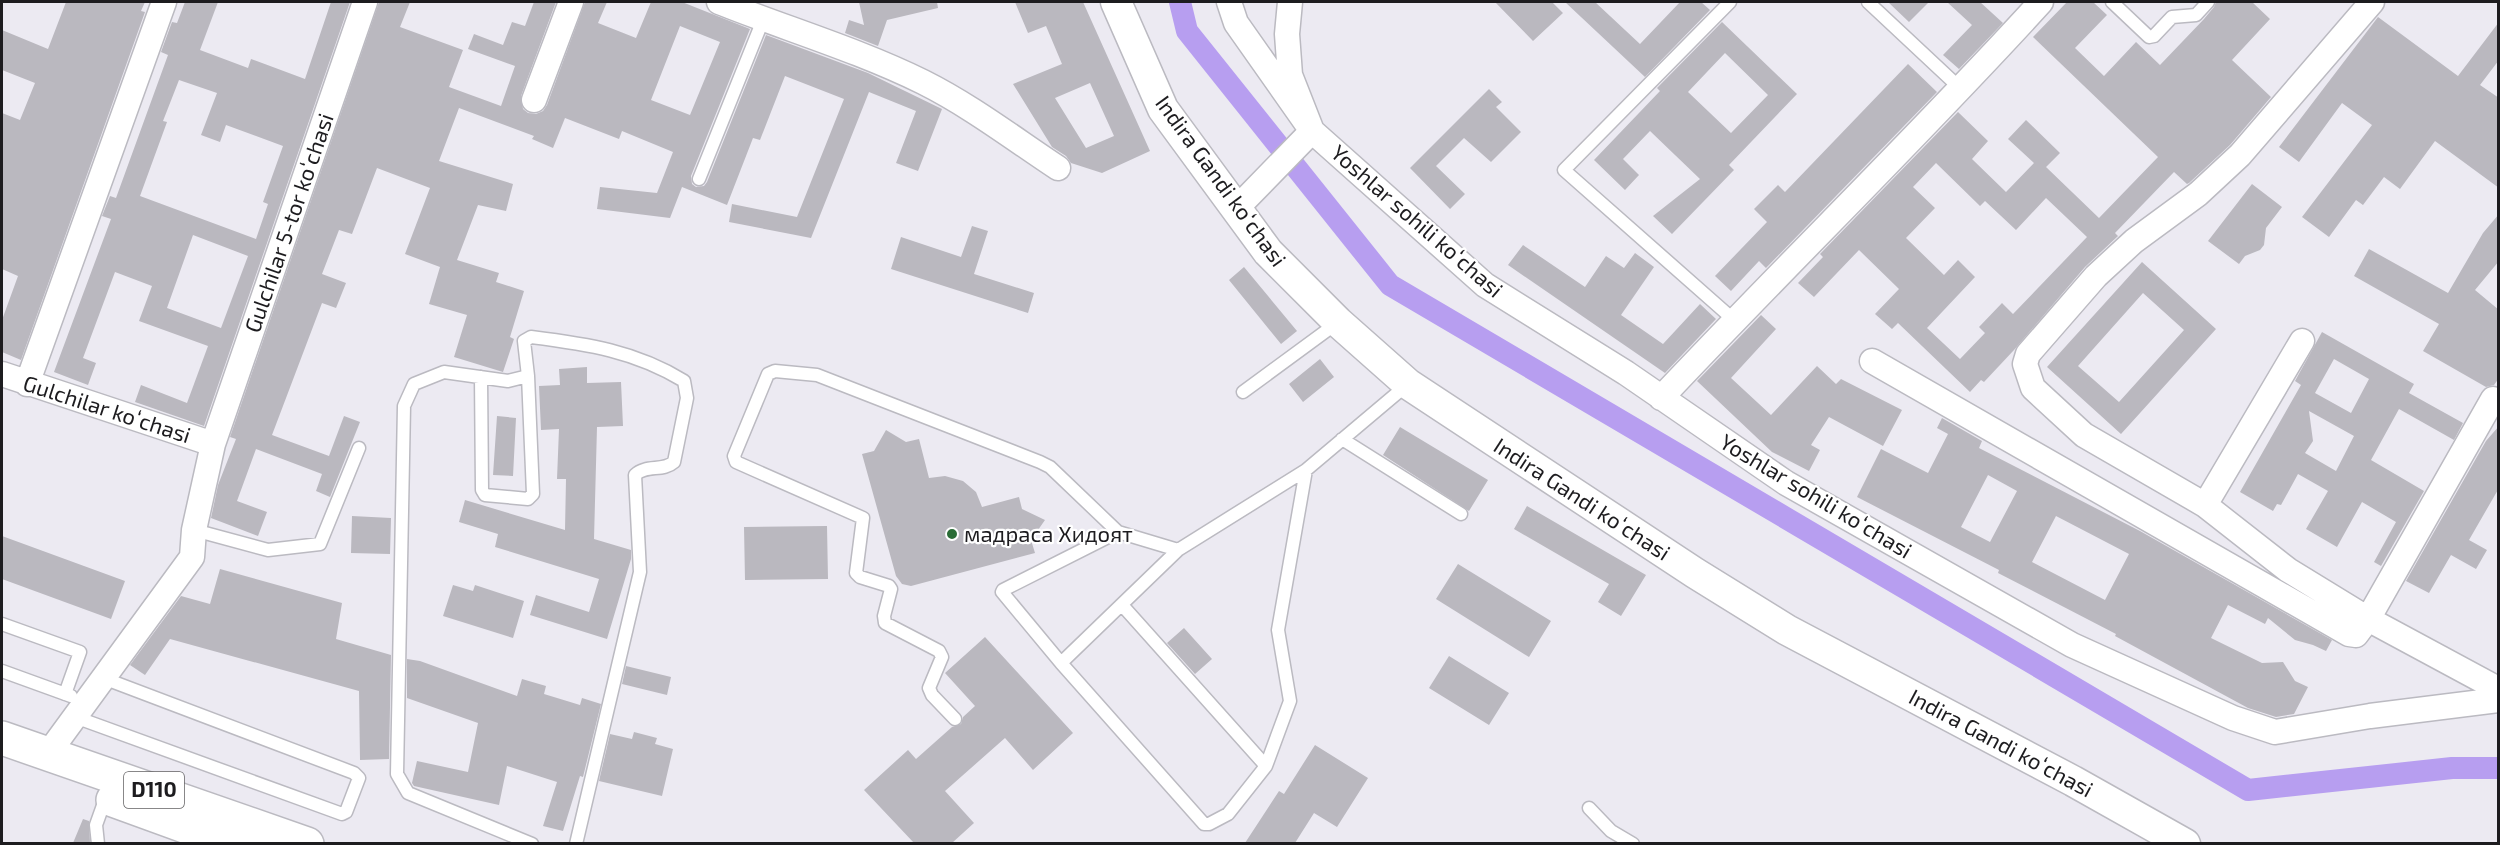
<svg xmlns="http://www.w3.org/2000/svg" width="2500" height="845" font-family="'Exo 2',sans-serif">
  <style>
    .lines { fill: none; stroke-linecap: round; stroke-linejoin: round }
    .canal { stroke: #b79ef0; stroke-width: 22 }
    .building { fill: #bab8bf; fill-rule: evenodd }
    .service-casing { stroke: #bbbac1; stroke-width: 15 }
    .minor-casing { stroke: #bbbac1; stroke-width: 27 }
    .tertiary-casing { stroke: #bbbac1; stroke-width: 33 }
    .primary-casing { stroke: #bbbac1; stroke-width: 36 }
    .service { stroke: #fff; stroke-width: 12 }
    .minor { stroke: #fff; stroke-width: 24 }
    .tertiary { stroke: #fff; stroke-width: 30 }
    .primary { stroke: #fff; stroke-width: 33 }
    .poi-dot { fill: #2a6c36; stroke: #fff; stroke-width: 2 }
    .labels { text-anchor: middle; stroke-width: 4.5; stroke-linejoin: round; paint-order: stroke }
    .shield { fill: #fff; stroke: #616062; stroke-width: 1.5 }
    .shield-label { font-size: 21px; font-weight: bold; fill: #1d1c1f }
    .street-label { font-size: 22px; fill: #1d1c1f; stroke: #fff }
    .poi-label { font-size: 22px; fill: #1d1c1f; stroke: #fff; text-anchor: start }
  </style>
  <rect width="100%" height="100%" fill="#eceaf2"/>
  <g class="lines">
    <path class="canal" d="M 1180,2 L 1187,31 L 1390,285 L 2248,790 L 2452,768 L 2498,768"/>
  </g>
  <path class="building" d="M 66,2 L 145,2 L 141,11 L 145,12 L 21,360 L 2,352 L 2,320 L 18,276 L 2,269 L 2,113 L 20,120 L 35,83 L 2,70 L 2,30 L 48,49 Z
    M 185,2 L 218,2 L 200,50 L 248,68 L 251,59 L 305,79 L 331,2 L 350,2 L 204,426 L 135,402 L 141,385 L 187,403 L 208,346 L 139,321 L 152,286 L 115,272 L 83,358 L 96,363 L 88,385 L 54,372 L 111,219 L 102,216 L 110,196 L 116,198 L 168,55 L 161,52 L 172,22 L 177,23 ZM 179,80 L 217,93 L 201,135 L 220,142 L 226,125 L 283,146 L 263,202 L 268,204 L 256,239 L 140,196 L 167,122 L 163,121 ZM 193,235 L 248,256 L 221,328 L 167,308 Z
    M 379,2 L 410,2 L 400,27 L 463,50 L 449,87 L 501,106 L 515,66 L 468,49 L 474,34 L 503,45 L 512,22 L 525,26 L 534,2 L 556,2 L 521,96 L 523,109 L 528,113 L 536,114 L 543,111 L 547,105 L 585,2 L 607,2 L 598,23 L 636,38 L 651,2 L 682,2 L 750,29 L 691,176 L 692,184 L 696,187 L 704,186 L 707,182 L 766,35 L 868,73 L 942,109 L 918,171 L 896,163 L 916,111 L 869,92 L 811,238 L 729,222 L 732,204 L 797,217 L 844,99 L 785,76 L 760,140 L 753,138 L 727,205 L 682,187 L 670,218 L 597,209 L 600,187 L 657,193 L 673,152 L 622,131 L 619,139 L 565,118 L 553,148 L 532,139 L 534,136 L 459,108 L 439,161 L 513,184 L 506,211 L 478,205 L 457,260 L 499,273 L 496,282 L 524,291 L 510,337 L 514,339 L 503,372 L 454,357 L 467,315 L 429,304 L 440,267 L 405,254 L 430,188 L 377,168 L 352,234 L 339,230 L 322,274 L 346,283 L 336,308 L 322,303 L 272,435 L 329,456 L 344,416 L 360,422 L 330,497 L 316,491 L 322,474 L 256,449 L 237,501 L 267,512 L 258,536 L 211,518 L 218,485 L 236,439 L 230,437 ZM 680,26 L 720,42 L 690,115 L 651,100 Z
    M 859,2 L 937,2 L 938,8 L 887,20 L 878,46 L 845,33 L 849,20 L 864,25 Z
    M 1015,2 L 1083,2 L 1150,151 L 1102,173 L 1071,163 L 1066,156 L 1052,147 L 1013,84 L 1062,64 L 1046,26 L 1028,33 ZM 1090,83 L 1114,136 L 1086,148 L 1055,98 Z
    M 1495,2 L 1552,2 L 1563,13 L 1533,41 Z
    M 1565,2 L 1595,2 L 1640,44 L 1680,2 L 1701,2 L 1710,10 L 1645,77 Z
    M 1888,2 L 1929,2 L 1909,22 Z
    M 1947,2 L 1980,2 L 2003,23 L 1959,69 L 1943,55 L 1972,25 Z
    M 2067,2 L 2093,2 L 2107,15 L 2075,48 L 2104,76 L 2136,42 L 2160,65 L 2204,19 L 2214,7 L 2216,2 L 2252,2 L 2270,19 L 2232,60 L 2271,97 L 2230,145 L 2189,183 L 2187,184 L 2174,172 L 2115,233 L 2118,236 L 2085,267 L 2014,350 L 1984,382 L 1981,380 L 1970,392 L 1898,323 L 1892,329 L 1875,314 L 1899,289 L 1859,250 L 1814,297 L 1798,283 L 1823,257 L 1820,254 L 1958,112 L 1988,141 L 1972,159 L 2006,192 L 2034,163 L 2008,139 L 2026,120 L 2060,153 L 2046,167 L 2099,218 L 2158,157 L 2033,37 ZM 1936,163 L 1980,206 L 1985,201 L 2016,230 L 2046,198 L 2087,237 L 2013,314 L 2002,303 L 1979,327 L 1985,333 L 1960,359 L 1927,328 L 1975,277 L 1958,260 L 1944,275 L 1906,238 L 1935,208 L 1913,187 Z
    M 2378,17 L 2458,76 L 2499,22 L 2499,60 L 2480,85 L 2499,98 L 2499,188 L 2435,141 L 2400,189 L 2384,177 L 2363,205 L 2356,200 L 2329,237 L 2302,217 L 2372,125 L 2342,103 L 2299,162 L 2279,147 Z
    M 1722,22 L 1797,94 L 1729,165 L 1734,170 L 1672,234 L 1653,216 L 1700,179 L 1650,131 L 1623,159 L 1639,175 L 1625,190 L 1594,160 L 1660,91 L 1657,88 ZM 1725,53 L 1768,95 L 1731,133 L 1688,92 Z
    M 1908,64 L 1937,92 L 1766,268 L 1759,261 L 1731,291 L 1715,276 L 1767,222 L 1754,209 L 1778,185 L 1785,192 Z
    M 1489,89 L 1502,102 L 1496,107 L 1521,132 L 1491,162 L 1464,138 L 1436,166 L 1465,194 L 1450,209 L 1410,168 Z
    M 2252,184 L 2282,207 L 2266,228 L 2264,245 L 2260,250 L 2245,256 L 2239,264 L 2208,241 Z
    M 2499,214 L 2499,261 L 2475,290 L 2499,310 L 2499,378 L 2494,385 L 2486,387 L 2423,351 L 2439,324 L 2354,276 L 2369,249 L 2448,293 L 2483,233 Z
    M 972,226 L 988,231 L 974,274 L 1034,293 L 1028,313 L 891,269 L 901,237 L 961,257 Z
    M 1523,245 L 1585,287 L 1606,256 L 1624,268 L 1635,253 L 1654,267 L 1621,315 L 1663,344 L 1700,304 L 1716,319 L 1665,373 L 1508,265 Z
    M 2142,262 L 2216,329 L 2121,434 L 2047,367 ZM 2143,293 L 2184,330 L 2119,402 L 2078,366 Z
    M 1244,267 L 1297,331 L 1281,344 L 1229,280 Z
    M 1761,315 L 1776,329 L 1731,378 L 1771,415 L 1817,366 L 1836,384 L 1841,379 L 1902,410 L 1883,446 L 1829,417 L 1811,445 L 1820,450 L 1809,471 L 1772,452 L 1697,381 Z
    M 2322,332 L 2414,384 L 2409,393 L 2463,423 L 2454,440 L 2399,409 L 2371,460 L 2424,491 L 2381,566 L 2374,562 L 2396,522 L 2362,502 L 2337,547 L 2306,529 L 2328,491 L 2298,474 L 2281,505 L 2277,504 L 2273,511 L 2240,492 L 2301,385 L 2295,381 ZM 2334,359 L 2369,379 L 2351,413 L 2315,393 ZM 2309,411 L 2354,436 L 2336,471 L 2305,453 L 2313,441 Z
    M 1320,359 L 1334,377 L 1303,402 L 1289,384 Z
    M 587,367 L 587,383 L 621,382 L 623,426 L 597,427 L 594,539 L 631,550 L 631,559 L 607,639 L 530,615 L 536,595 L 589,612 L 599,579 L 495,547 L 498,534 L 459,522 L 465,500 L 565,530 L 566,479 L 557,479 L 559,429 L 541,430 L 539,386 L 560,385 L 559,369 Z
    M 497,416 L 516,418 L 513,476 L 493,475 Z
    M 1942,418 L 1982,441 L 1979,448 L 2140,531 L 2332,640 L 2326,651 L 2313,645 L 2295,640 L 2268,618 L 2265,624 L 2228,605 L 2211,638 L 2262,663 L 2283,662 L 2295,681 L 2308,687 L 2294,714 L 2276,717 L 2248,708 L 2115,636 L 2116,634 L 1998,573 L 1999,570 L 1857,497 L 1881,449 L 1928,473 L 1948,434 L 1937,428 ZM 1988,475 L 2017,491 L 1990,542 L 1961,527 ZM 2056,516 L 2129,554 L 2105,600 L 2032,562 Z
    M 2499,426 L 2499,488 L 2469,540 L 2487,550 L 2476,569 L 2451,555 L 2429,593 L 2406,581 L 2486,441 Z
    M 1400,427 L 1488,480 L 1469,511 L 1383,455 Z
    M 886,430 L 906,442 L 919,439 L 929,478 L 945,476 L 963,481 L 976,492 L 982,507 L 1019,497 L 1022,509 L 1045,520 L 1031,540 L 1035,553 L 911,586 L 902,584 L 896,576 L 862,454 L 874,451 Z
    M 1527,506 L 1646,575 L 1621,616 L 1598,602 L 1609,584 L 1514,529 Z
    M 352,516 L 391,518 L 390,554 L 351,553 Z
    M 827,526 L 828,579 L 745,580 L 744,527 Z
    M 2,536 L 125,581 L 111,619 L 2,579 Z
    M 1458,564 L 1551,621 L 1529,657 L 1436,599 Z
    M 220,569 L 342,603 L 336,639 L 391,655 L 389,759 L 360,760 L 359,691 L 170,639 L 145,675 L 130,665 L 181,596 L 210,604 Z
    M 453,585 L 473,591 L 475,585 L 524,601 L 513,638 L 443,616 Z
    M 1184,628 L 1212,659 L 1195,674 L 1167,643 Z
    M 985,637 L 1073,733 L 1033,770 L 1005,738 L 945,791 L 974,823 L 952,843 L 914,843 L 864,790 L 908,750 L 916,759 L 952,727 L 961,724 L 963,717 L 975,706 L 945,673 Z
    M 1449,656 L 1509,693 L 1489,725 L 1429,688 Z
    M 407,659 L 420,661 L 517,696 L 522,679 L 546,686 L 544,694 L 580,705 L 582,698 L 601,704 L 583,777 L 580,776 L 563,831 L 543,826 L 557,782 L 507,766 L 499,805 L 414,786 L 412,783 L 417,761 L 468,772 L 478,723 L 407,698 Z
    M 626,666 L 671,677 L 667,695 L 622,684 Z
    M 634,732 L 657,738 L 655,744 L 673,749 L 662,796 L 599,781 L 610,734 L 632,739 Z
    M 1315,745 L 1368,778 L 1337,827 L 1314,813 L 1295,843 L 1245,843 L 1279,791 L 1284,794 Z
    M 83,819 L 89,821 L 90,843 L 73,843 Z"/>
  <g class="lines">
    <g class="service-casing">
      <path id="service" d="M 1730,2 L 1564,170 L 1734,320
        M 1868,2 L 1961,89
        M 2112,2 L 2149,37 L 2154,36 L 2172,17 L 2196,15 L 2208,2
        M 699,179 L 763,20
        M 481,377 L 482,490 L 485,495 L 528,499 L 533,494 L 528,376
        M 1243,392 L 1337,323
        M 1342,439 L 1461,514
        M 1306,470 L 1278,630 L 1290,701 L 1266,766 L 1228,814 L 1209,824 L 1204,824 L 1061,663 L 1178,550 L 1306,470 L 1408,384
        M 194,530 L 268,550 L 320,544 L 359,448
        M 1122,605 L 1266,766
        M 2,624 L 80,652 L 65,694
        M 1061,663 L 1002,592 L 1003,590 L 1118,532
        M 2,671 L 71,696
        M 75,717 L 342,814 L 346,812 L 359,778 L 354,773 L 103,678
        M 955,719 L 932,695 L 929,688 L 942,657 L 939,651 L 885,623 L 884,616 L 891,589 L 889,586 L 860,577 L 856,573 L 863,518 L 736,462 L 734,456 L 768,374 L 775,371 L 817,375 L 1040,462 L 1050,467 L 1118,532 L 1178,550
        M 1589,808 L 1611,831 L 1633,844
        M 98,844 L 96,825 L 106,797
        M 532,844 L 408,793 L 397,774 L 404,406 L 414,384 L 444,372 L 508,381 L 528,376 L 524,341 L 531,337 C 587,344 635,351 684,381 L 687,398 L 674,462 C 663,472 646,464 635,475 L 640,572 L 576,844"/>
    </g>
    <g class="minor-casing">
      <path id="minor" d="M 719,2 C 787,29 858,50 923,82 C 971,106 1014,139 1058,168
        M 1229,2 L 1236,23 L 1312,131 L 1485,285 L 1626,373 L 1786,483 L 2072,645 L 2233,718 L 2275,732 L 2370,716 L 2498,700
        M 2372,2 L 2240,155 L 2198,194 L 2134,241 L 2096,276 L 2028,354 L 2025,364 L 2033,388 L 2084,435 L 2205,505 L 2288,570 L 2368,619 L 2498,689
        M 534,100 L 571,2
        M 1236,209 L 1312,131 L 1290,75 L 1287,34 L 1290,2
        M 1872,361 L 2349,634 L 2356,635 L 2368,619 L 2493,399
        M 2,374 L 213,444
        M 27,384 L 164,2
        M 1661,398 C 1787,264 1918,137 2041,2
        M 2205,505 L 2302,341
        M 47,755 L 192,557 L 194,530 L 213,444 L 365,2"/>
    </g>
    <g class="tertiary-casing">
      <path id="tertiary" d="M 1116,2 L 1163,109 L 1268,252 L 1338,322 L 1408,384 L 1695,573 L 1787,630 L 2073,781 L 2185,844"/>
    </g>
    <g class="primary-casing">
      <path id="primary" d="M 2,738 L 307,844
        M 113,800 L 234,844"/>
    </g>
    <use href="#service" class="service"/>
    <use href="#minor" class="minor"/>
    <use href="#tertiary" class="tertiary"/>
    <use href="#primary" class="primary"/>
  </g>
  <circle class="poi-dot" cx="952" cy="534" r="6"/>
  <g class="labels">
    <rect class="shield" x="124" y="772" width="60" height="36" rx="4.5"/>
    <g class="shield-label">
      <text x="154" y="797">D110</text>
    </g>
    <g class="street-label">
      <text transform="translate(1221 181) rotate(54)" y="8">Indira Gandi koʻchasi</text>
      <text transform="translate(1417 221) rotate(41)" y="8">Yoshlar sohili koʻchasi</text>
      <text transform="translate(289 223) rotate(-71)" y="8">Gulchilar 5-tor koʻchasi</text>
      <text transform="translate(107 409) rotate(18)" y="8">Gulchilar koʻchasi</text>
      <text transform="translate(1816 496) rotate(31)" y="8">Yoshlar sohili koʻchasi</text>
      <text transform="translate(1582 499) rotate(33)" y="8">Indira Gandi koʻchasi</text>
      <text transform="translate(2001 743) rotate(28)" y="8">Indira Gandi koʻchasi</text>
    </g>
    <g class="poi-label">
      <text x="964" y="542">мадраса Хидоят</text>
    </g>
  </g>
  <rect width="2500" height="845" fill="none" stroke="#1d1c1f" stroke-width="6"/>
</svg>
